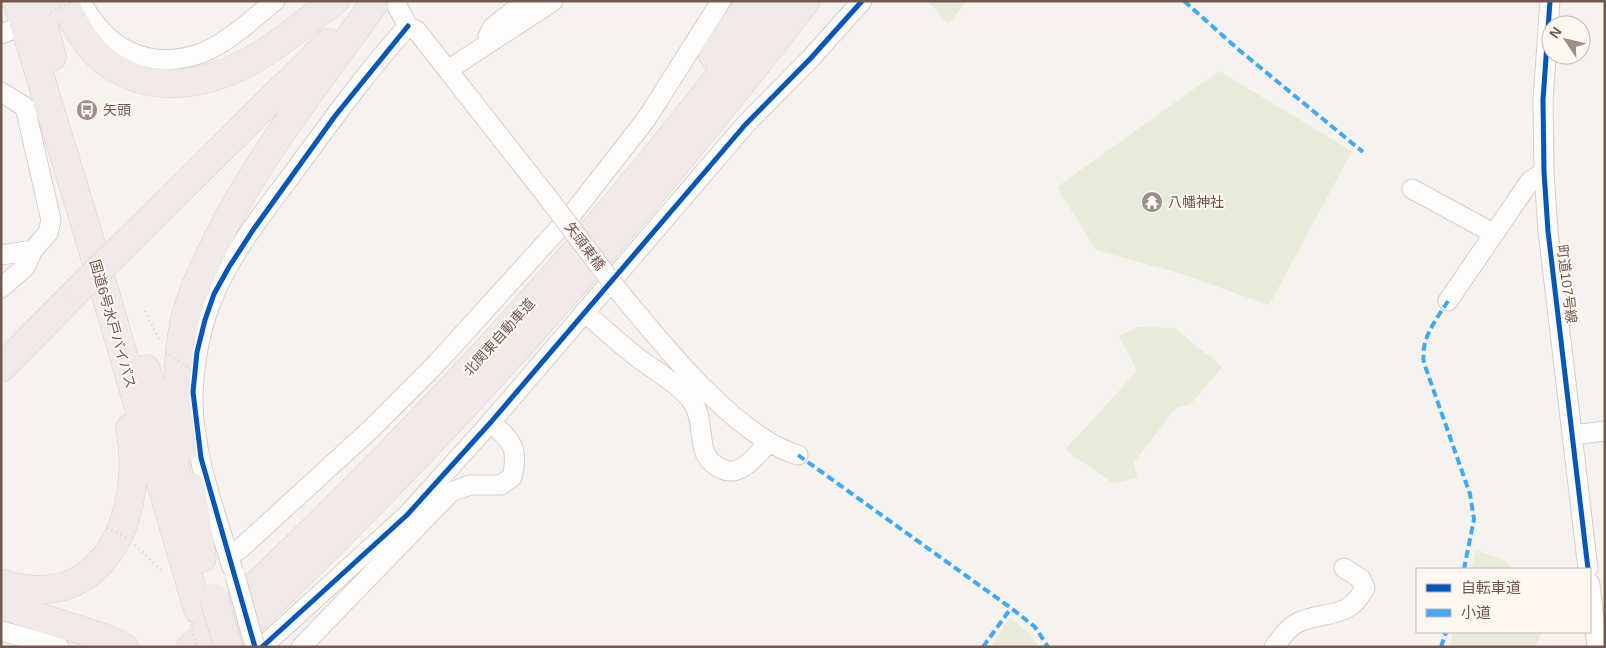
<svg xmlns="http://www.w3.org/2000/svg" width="1606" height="648" font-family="Arial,'Noto Sans JP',sans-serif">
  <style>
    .green { fill: #e6ebda }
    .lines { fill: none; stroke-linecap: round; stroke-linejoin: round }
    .minor-casing { stroke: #d4cec9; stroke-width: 21 }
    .highway-casing { stroke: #d7cfcc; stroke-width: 29 }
    .path { stroke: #d9d2d0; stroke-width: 2.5; stroke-dasharray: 1 4; stroke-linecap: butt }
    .minor { stroke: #fefdfc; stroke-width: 19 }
    .highway { stroke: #f0e9e6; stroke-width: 28 }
    .minor-bridge-casing { stroke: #d4cec9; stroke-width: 21; stroke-linecap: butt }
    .highway-bridge-casing { stroke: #d7cfcc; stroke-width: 29; stroke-linecap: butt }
    .path-bridge { stroke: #d9d2d0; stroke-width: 2.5; stroke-dasharray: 1 4; stroke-linecap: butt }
    .minor-bridge { stroke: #fefdfc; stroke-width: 19 }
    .highway-bridge { stroke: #f0e9e6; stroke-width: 28 }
    .quiet { stroke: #3fa9f5; stroke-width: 4; stroke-dasharray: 8 4; stroke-linecap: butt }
    .cycleway-casing { stroke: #fdf6f1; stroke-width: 8 }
    .cycleway { stroke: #0057b8; stroke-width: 5 }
    .labels { text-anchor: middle; stroke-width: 4; stroke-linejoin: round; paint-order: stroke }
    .poi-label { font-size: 14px; fill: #725851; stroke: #fdf6f1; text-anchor: start }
    .street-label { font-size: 14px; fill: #725851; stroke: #fdf6f1 }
  </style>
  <rect width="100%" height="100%" fill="#f6f2ee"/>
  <path class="green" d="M 928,1 L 967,1 L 948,24 Z
    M 1219,71 L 1352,151 L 1269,305 L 1179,273 L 1096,250 L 1057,187 Z
    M 1138,327 L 1175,328 L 1222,367 L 1191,404 L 1176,408 L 1134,462 L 1137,478 L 1113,483 L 1065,450 L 1137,371 L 1119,336 Z
    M 1476,550 L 1506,561 L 1513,569 L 1471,569 Z
    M 1010,618 L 1029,633 L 1039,647 L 991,647 Z
    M 1453,632 L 1542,632 L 1535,647 L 1449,647 Z"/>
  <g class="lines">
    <g class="minor-casing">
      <path id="minor" d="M 81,1 C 105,48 147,71 199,54 C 227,44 252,19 275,1
        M 1550,1 L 1543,100 L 1544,172 L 1548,231 L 1588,569
        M 396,4 L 408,26 L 417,31 L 552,203
        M 1,34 L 35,21
        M 488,36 L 493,27 L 526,1
        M 448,70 L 553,1
        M 1,92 L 25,107 L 51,220 L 48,233 L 33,250 L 1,255
        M 1412,189 L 1493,233
        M 1,288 L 25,267 L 33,250
        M 617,289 C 659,340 735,437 798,455
        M 1448,301 L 1530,181 L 1544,172
        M 584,312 C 602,327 619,343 637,357 C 655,371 680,384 693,403 C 708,426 692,456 722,469 C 740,478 757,455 768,443
        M 1573,435 L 1605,431
        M 229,556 L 240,549 L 371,429 L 436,364 L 573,213 L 647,118 L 721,1
        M 232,567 C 215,511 191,450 193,391 C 195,358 201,325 214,295 C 233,250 267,208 296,169 C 332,120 367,71 408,26
        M 1590,584 L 1597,647
        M 1,631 L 59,647
        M 262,647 L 407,515 L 491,422 L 745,125 L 810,59 L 862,1
        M 301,647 L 451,492 L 470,485 L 501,485 L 512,477 C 519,447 512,442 491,422
        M 1274,647 C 1280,639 1287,629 1295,624 C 1323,609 1347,622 1365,588 L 1361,579 L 1344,568"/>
    </g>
    <g class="highway-casing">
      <path id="highway" d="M 17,1 L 83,217 L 198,610
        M 38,1 L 52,57
        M 63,1 C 73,21 84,43 101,58 C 147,97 207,86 254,59 C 283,43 308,19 335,1
        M 713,56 L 751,1
        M 130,239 L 328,43
        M 1,368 L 78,290
        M 146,369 L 187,508
        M 184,448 C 176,406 176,365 184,323 C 190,295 204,268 216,242 C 259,155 319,81 375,2
        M 191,487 L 202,558
        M 1,583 C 104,617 146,513 130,428
        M 1,605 L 105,638 L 124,647
        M 191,647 C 330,517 464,382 588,237 C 654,161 716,81 778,1
        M 224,647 C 437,449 628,231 806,1"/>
    </g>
    <path class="path" d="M 145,311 L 160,341
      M 135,545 L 161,570"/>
    <use href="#minor" class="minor"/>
    <use href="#highway" class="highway"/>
    <g class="minor-bridge-casing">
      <path id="minor-bridge" d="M 552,203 L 617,289
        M 235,575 L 255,647"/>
    </g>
    <g class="highway-bridge-casing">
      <path id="highway-bridge" d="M 78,290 L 130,239
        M 214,598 L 228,647"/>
    </g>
    <path class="path-bridge" d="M 51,12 L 75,1
      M 166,352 L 198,375
      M 107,528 L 128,538
      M 189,620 L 197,647"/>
    <use href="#minor-bridge" class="minor-bridge"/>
    <use href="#highway-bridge" class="highway-bridge"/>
    <path class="quiet" d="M 1184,1 L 1239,50 L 1363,152
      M 1448,301 C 1436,320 1420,339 1424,363 L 1470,494 L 1474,519 L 1464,569
      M 798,455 L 1011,608 L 1035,627 L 1048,647
      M 983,647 L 1011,608
      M 1441,647 L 1446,632"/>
    <g class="cycleway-casing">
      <path id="cycleway" d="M 1550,1 L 1543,100 L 1544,172 L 1548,231 L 1588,569
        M 255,647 L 201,458 L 193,392 L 197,352 L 205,320 L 214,294 L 229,267 L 253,230 L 335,116 L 408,26
        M 262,647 L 407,515 L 491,422 L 745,125 L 810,59 L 862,1"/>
    </g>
    <use href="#cycleway" class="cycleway"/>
  </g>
  <defs>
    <g id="bus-disc" transform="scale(1.125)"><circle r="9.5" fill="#a08e88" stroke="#fdf6f1"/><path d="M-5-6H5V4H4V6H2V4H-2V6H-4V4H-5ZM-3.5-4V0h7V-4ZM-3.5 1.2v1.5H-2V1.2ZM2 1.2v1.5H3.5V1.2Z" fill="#fff"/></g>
    <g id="temple-disc" transform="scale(1.125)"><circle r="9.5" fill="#a08e88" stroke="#fdf6f1"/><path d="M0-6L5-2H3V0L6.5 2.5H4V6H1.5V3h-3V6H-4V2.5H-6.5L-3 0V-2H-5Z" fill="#fff"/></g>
  </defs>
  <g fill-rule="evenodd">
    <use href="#bus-disc" x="87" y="110"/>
    <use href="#temple-disc" x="1152" y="202"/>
  </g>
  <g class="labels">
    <g class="poi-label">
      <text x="103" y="115">矢頭</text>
      <text x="1168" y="207">八幡神社</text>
    </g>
    <g class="street-label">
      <text transform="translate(585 246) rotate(53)" y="5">矢頭東橋</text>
      <text transform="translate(1567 284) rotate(83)" y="5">町道107号線</text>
      <text transform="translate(113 324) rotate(74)" y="5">国道6号水戸バイパス</text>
      <text transform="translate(499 337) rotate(-48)" y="5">北関東自動車道</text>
    </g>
  </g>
  <rect width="1606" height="648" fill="none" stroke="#725851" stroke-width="5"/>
  <rect x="1416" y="568" width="175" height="65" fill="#fdf6f1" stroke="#c5b7b1"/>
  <rect x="1426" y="584" width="25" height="8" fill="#0057b8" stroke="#c5b7b1"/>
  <text x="1461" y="593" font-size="15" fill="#725851">自転車道</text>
  <rect x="1426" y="609" width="25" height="8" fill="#3fa9f5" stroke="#c5b7b1"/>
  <text x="1461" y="618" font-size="15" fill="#725851">小道</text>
  <g transform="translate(1566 40) rotate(305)"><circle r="24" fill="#fdf6f1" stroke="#c5b7b1"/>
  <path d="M0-4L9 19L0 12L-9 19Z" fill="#a08e88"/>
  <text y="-8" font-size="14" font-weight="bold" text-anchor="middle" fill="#725851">N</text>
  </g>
</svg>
